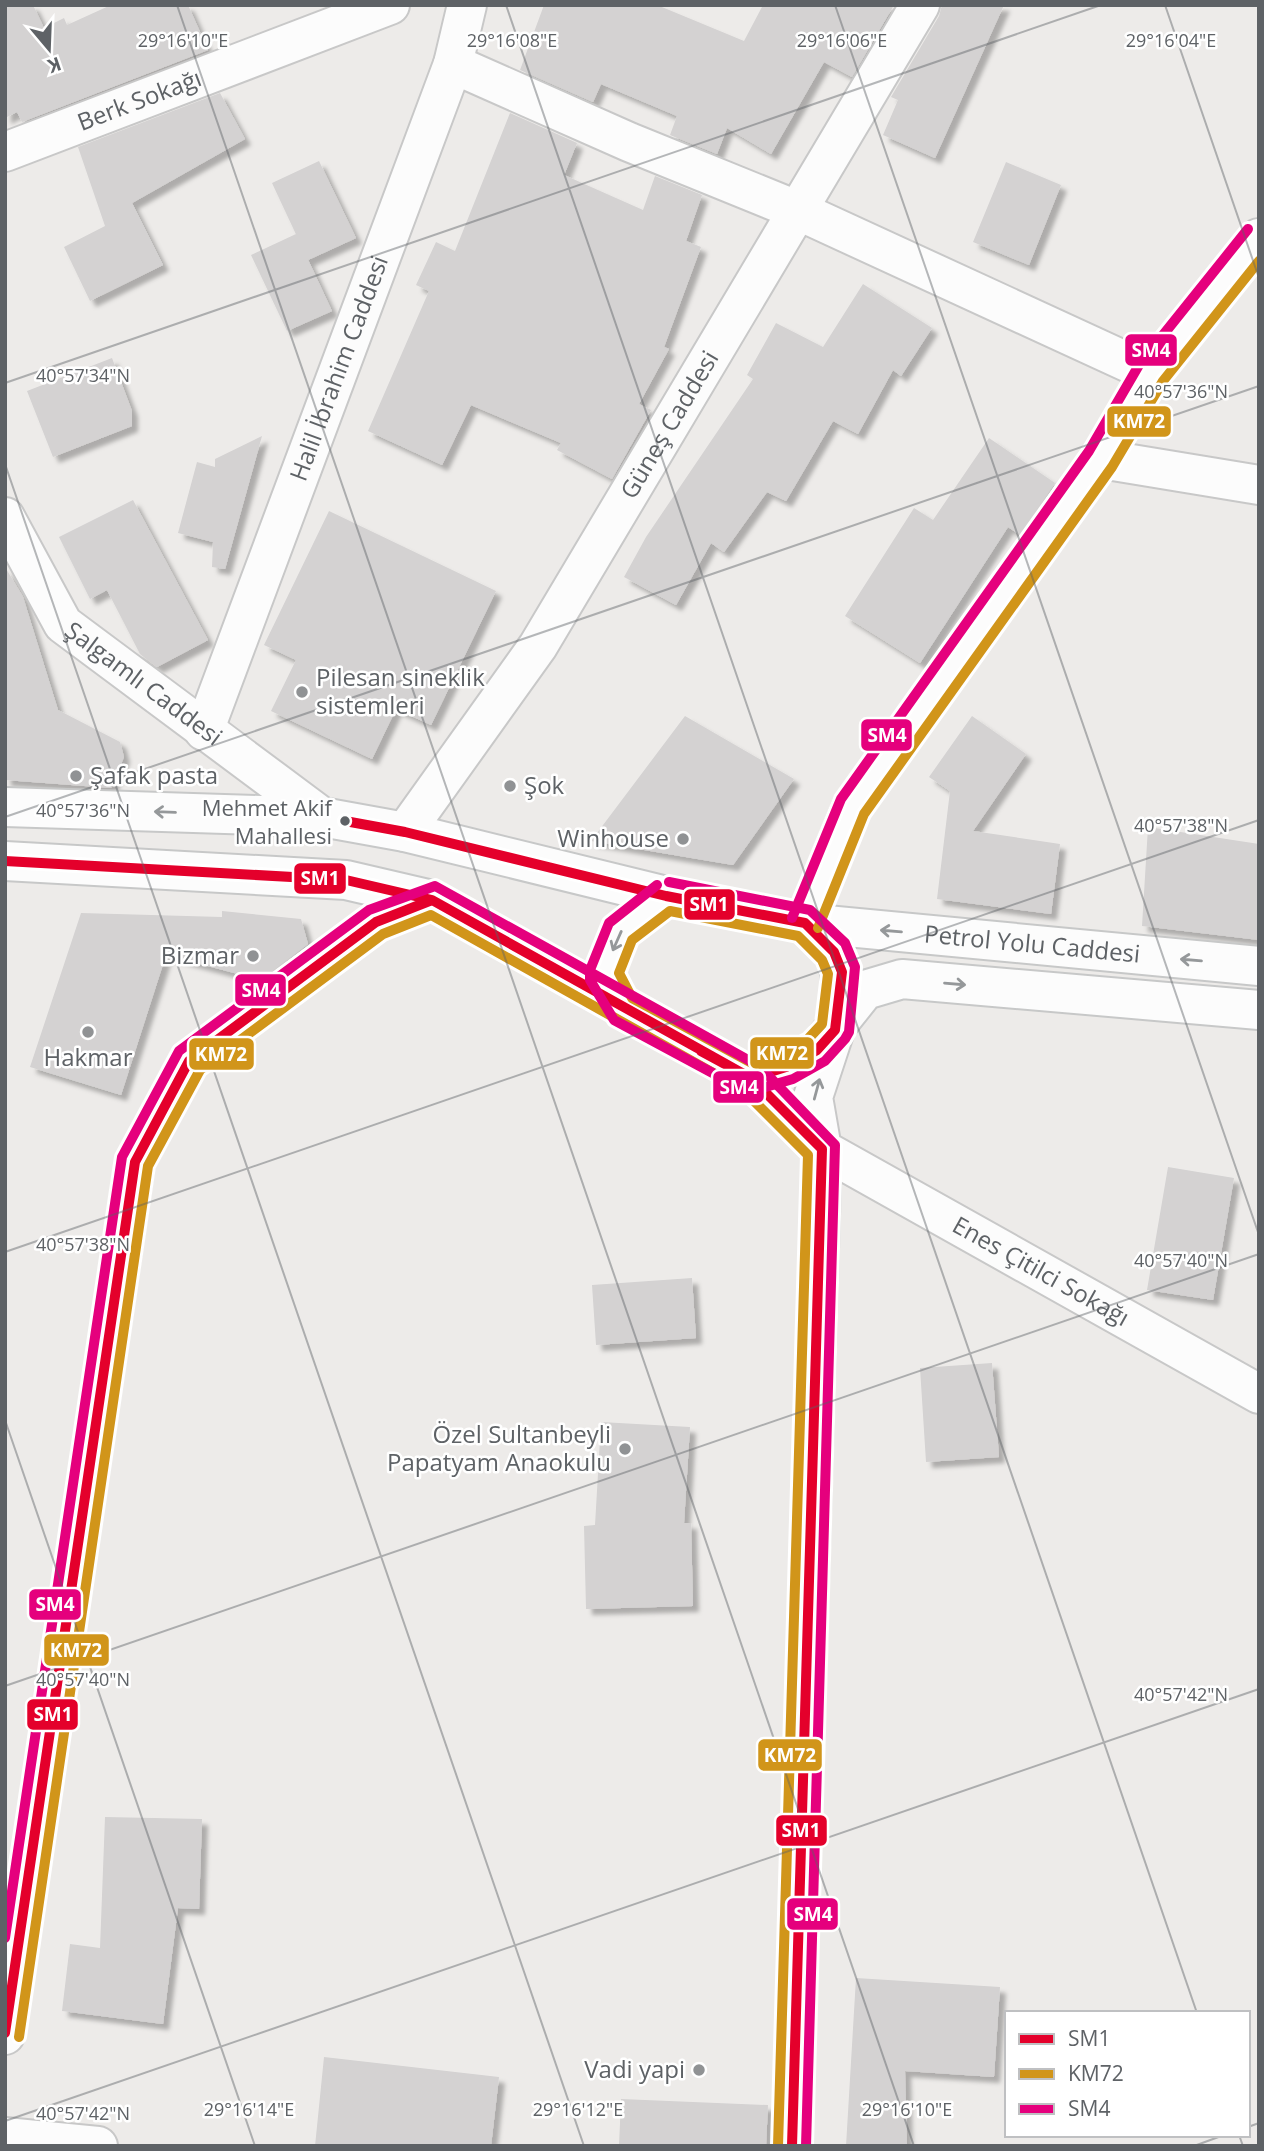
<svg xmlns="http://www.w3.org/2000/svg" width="1264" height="2151" font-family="'Open Sans',sans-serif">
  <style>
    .building { fill: #d4d2d2; filter: url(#shadow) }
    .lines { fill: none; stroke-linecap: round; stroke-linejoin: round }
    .minor-casing { stroke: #c8c8c8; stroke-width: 42 }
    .tertiary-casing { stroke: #c8c8c8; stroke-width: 42 }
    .secondary-casing { stroke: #c7c8c8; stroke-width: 42 }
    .minor { stroke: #fcfcfc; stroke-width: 38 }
    .tertiary { stroke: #fcfcfc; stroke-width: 38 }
    .secondary { stroke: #fcfcfc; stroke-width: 38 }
    .bus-1-casing { stroke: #fff; stroke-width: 16 }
    .bus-2-casing { stroke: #fff; stroke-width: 16 }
    .bus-3-casing { stroke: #fff; stroke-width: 16 }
    .bus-1 { stroke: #e4002b; stroke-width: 10 }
    .bus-2 { stroke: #d1951a; stroke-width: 10 }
    .bus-3 { stroke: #e5007d; stroke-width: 10 }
    .oneway { stroke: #95989a }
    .ticks { fill: none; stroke: #5e6266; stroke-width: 2; stroke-opacity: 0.45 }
    .poi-dot { fill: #909294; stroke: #fff; stroke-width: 2.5 }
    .bus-dot { fill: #5e6266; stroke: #fff; stroke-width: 2.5 }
    .labels { text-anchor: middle; stroke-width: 5; stroke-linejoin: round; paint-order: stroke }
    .bus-label { font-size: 22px; fill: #5e6266; stroke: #fff; text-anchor: end }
    .street-label { font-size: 24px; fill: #5e6266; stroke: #fff }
    .poi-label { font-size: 24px; fill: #5e6266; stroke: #fff; text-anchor: end }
    .ticks-label { font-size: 18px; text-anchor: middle; fill: #5e6266; stroke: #fff; stroke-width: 5; stroke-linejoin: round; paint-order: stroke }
    .line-badge { stroke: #fff; stroke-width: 2.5 }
    .badge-label { font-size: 19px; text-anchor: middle; font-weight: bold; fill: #fff }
  </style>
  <defs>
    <filter id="shadow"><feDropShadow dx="6" dy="6" stdDeviation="2" flood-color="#0004"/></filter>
  </defs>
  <rect width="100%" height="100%" fill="#edebe9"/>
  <path class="building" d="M 5,5 L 33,5 L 44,28 L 64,18 L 67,25 L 111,5 L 188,5 L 208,50 L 22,122 L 17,112 L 5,118 Z
    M 544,5 L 657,5 L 744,41 L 763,5 L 894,5 L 852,77 L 824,62 L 771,154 L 727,128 L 717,154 L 670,135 L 677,116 L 601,84 L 593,102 L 520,70 Z
    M 942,5 L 1004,5 L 935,158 L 883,135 L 898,100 L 891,97 L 939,16 Z
    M 220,93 L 245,139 L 132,203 L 163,265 L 90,301 L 64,247 L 105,226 L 78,147 Z
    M 510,113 L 577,143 L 564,175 L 643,210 L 655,176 L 702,195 L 686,241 L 701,247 L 664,347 L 669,349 L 639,404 L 651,410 L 612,479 L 557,450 L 561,443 L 471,405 L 442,465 L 368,431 L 429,291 L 416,285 L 436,242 L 455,251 Z
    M 319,161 L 356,238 L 308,260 L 272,183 Z
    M 1006,162 L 1061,185 L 1029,265 L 973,242 Z
    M 296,234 L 332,311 L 287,331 L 251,255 Z
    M 863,284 L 932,328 L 901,376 L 893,370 L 858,434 L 833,421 L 786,501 L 767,492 L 724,552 L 711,543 L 676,605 L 624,577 L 646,537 L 753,379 L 747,375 L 776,323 L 823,347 Z
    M 112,358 L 132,411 L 132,426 L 53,457 L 27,391 Z
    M 262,436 L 225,569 L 212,567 L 213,542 L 178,533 L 197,462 L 215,467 L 215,459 Z
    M 989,438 L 1055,483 L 1020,535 L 1008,527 L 920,663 L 845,616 L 914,508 L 933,520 Z
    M 133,500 L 208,640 L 157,667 L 140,654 L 107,590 L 90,599 L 59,537 Z
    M 329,511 L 496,591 L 431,725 L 396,709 L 372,759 L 271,711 L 296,660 L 264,645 Z
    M 5,567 L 23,597 L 58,710 L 120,742 L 124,757 L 111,788 L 5,780 Z
    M 685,716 L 794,779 L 733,865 L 591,841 Z
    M 972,716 L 1026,754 L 973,831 L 1060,844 L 1051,914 L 937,899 L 950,791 L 929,777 Z
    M 1148,827 L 1259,844 L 1259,940 L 1142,926 Z
    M 222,911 L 301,919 L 308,944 L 261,980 L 166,955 L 121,1095 L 30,1067 L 81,913 L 222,917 Z
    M 1168,1167 L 1234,1178 L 1213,1300 L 1147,1290 Z
    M 692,1278 L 696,1338 L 596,1345 L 592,1285 Z
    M 992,1363 L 999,1457 L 926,1462 L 920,1368 Z
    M 601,1422 L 690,1427 L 684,1523 L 691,1523 L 693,1606 L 586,1609 L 584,1526 L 595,1525 Z
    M 105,1817 L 202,1819 L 199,1909 L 178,1908 L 163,2024 L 62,2011 L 70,1944 L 100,1948 Z
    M 856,1978 L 1000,1987 L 994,2077 L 905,2071 L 907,2146 L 846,2146 Z
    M 324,2057 L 499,2077 L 491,2146 L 315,2146 Z
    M 621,2099 L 768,2105 L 766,2146 L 619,2146 Z"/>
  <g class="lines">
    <g class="minor-casing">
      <g id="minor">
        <path d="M 453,64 L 629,142 L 799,211 L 1151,373"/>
        <path id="s1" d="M 5,152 L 390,5"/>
        <path d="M 1101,459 L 1259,485"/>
        <path id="s2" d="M 204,731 L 453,64 L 467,5"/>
        <path id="s3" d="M 405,832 L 538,646 L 920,5"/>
        <path id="s4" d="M 835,1030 L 813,1097 L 822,1149 L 1259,1394"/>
        <path d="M 751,1078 L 822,1149 L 792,2146"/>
        <path d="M 5,2035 L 135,1162 L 189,1061 L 376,922 L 432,900"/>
        <path d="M 5,2137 L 98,2146"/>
      </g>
    </g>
    <g class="tertiary-casing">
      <g id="tertiary">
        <path id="s5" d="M 5,517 L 63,624 L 322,817"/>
        <path d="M 805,923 L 852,807 L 1101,459 L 1151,373 L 1259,238"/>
      </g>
    </g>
    <g class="secondary-casing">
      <g id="secondary">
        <path id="s6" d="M 5,807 L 322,817 L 405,832 L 666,896 L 805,923 L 1259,966"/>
        <path d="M 5,861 L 346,880 L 432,900 L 751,1078 L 786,1067 L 817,1050 L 865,990 L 902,979 L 1259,1010"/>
        <path d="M 805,923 C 850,961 842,974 835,1028"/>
        <path d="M 622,1008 L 603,974 L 621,931 L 666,896"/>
      </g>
    </g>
    <use href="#minor" class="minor"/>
    <use href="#tertiary" class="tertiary"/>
    <use href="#secondary" class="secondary"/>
    <g class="bus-1-casing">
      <path id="bus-1" d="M 345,821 L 405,832 L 666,896 L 805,923 L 834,952 L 842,972 L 835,1030 L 817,1050 L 786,1067 L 751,1078 L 701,1051
        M 5,861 L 346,880 L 432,900 L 751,1078 L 822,1149 L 792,2146
        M 5,2033 L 135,1162 L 189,1061 L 376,922 L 432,900"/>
    </g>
    <g class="bus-2-casing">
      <path id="bus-2" d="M 670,911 L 798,936 L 822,960 L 828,974 L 822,1024 L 808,1039 L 780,1054 L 752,1063 L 632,998 L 619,973 L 632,940 Z
        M 818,928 L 864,814 L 1112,467 L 1163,381 L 1259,261
        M 19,2037 L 148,1166 L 200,1070 L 383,934 L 431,915 L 742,1089 L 808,1155 L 778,2146"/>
    </g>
    <g class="bus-3-casing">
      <path id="bus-3" d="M 657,885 L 609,923 L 590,970 L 590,980 L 614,1020 L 748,1092 L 793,1079 L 825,1061 L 845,1039 L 849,1032 L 855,967 L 845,943 L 810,910 L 669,882
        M 792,918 L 841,799 L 1089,451 L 1139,365 L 1248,229
        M 5,1938 L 122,1157 L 179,1051 L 369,910 L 435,886 L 759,1066 L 835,1145 L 806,2146"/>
    </g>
    <use href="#bus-1" class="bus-1"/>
    <use href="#bus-2" class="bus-2"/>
    <use href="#bus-3" class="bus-3"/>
  </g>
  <defs><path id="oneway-shaft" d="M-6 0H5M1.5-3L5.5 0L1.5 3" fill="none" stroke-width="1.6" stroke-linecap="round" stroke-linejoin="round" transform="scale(1.75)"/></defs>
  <g class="oneway">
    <use href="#oneway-shaft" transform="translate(165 812) rotate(-178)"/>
    <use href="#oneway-shaft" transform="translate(891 931) rotate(-175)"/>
    <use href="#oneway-shaft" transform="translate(617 941) rotate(114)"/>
    <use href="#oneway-shaft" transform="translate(1191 960) rotate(-175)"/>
    <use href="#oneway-shaft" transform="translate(955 984) rotate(5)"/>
    <use href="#oneway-shaft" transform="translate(817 1089) rotate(-75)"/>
  </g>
  <path class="ticks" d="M 177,5 L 914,2146M 506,5 L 1197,2013M 835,5 L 1259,1235M 1165,5 L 1259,278M 5,383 L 1101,5M 5,464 L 584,2146M 5,817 L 1259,386M 5,1252 L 1259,820M 5,1420 L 255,2146M 5,1686 L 1259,1254M 5,2121 L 1259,1689M 1248,2127 L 1259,2123M 1239,2135 L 1243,2146M 1194,2146 L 1224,2135"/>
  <g class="poi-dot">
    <circle cx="302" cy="692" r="7"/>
    <circle cx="76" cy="776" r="7"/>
    <circle cx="510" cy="786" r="7"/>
    <circle cx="683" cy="839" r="7"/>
    <circle cx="253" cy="956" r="7"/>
    <circle cx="88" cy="1032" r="7"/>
    <circle cx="625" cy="1449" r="7"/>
    <circle cx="699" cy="2070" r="7"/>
  </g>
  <circle class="bus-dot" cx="345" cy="821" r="6"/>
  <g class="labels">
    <g class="bus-label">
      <text x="332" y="816">Mehmet Akif<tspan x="332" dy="28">Mahallesi</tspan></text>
    </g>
    <g class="street-label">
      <text dy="8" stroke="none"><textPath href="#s1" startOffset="144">Berk Sokağı</textPath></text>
      <text dy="8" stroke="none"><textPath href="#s2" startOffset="387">Halil İbrahim Caddesi</textPath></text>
      <text dy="8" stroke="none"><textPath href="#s3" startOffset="486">Güneş Caddesi</textPath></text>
      <text dy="8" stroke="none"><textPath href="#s5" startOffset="222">Şalgamlı Caddesi</textPath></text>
      <text dy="8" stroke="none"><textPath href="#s6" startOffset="1040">Petrol Yolu Caddesi</textPath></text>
      <text dy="8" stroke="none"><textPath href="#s4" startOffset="374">Enes Çitilci Sokağı</textPath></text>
    </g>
    <g class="poi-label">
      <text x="316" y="686" text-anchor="start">Pilesan sineklik<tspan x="316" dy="28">sistemleri</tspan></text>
      <text x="90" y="784" text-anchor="start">Şafak pasta</text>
      <text x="524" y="794" text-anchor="start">Şok</text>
      <text x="669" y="847">Winhouse</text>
      <text x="239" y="964">Bizmar</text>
      <text x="88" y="1066" text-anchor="middle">Hakmar</text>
      <text x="611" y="1443">Özel Sultanbeyli<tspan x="611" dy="28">Papatyam Anaokulu</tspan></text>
      <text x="685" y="2078">Vadi yapi</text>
    </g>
  </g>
  <g class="ticks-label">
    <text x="1171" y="47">29°16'04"E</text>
    <text x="183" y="47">29°16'10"E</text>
    <text x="512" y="47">29°16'08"E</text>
    <text x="842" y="47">29°16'06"E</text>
    <text x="83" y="382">40°57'34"N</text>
    <text x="1181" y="398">40°57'36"N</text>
    <text x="83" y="817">40°57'36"N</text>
    <text x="1181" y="832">40°57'38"N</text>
    <text x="83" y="1251">40°57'38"N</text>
    <text x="1181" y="1267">40°57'40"N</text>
    <text x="83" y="1686">40°57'40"N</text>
    <text x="1181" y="1701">40°57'42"N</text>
    <text x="249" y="2116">29°16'14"E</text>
    <text x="578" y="2116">29°16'12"E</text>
    <text x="907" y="2116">29°16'10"E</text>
    <text x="83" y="2120">40°57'42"N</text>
  </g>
  <g class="line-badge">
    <rect x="1124" y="333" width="54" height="34" rx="7" fill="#e5007d"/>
    <rect x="1106" y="405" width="66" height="33" rx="7" fill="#d1951a"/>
    <rect x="860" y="718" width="53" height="34" rx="7" fill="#e5007d"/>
    <rect x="293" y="862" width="54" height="33" rx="7" fill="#e4002b"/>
    <rect x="683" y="888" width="53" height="33" rx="7" fill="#e4002b"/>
    <rect x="234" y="973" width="53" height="34" rx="7" fill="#e5007d"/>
    <rect x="749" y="1036" width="66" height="34" rx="7" fill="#d1951a"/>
    <rect x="188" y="1037" width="67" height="34" rx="7" fill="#d1951a"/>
    <rect x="712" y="1070" width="53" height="34" rx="7" fill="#e5007d"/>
    <rect x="28" y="1588" width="54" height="33" rx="7" fill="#e5007d"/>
    <rect x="43" y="1633" width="67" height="34" rx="7" fill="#d1951a"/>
    <rect x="26" y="1698" width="53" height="33" rx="7" fill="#e4002b"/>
    <rect x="757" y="1738" width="66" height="34" rx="7" fill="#d1951a"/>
    <rect x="775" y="1814" width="53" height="33" rx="7" fill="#e4002b"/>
    <rect x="786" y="1897" width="53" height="34" rx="7" fill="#e5007d"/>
  </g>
  <g class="badge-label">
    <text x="1151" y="357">SM4</text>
    <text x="1139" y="428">KM72</text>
    <text x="887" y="742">SM4</text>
    <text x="320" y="885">SM1</text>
    <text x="709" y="911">SM1</text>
    <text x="261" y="997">SM4</text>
    <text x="782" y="1060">KM72</text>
    <text x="221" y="1061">KM72</text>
    <text x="739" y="1094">SM4</text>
    <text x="55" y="1611">SM4</text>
    <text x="76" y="1657">KM72</text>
    <text x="53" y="1721">SM1</text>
    <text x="790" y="1762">KM72</text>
    <text x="801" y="1837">SM1</text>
    <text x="813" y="1921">SM4</text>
  </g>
  <rect width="1264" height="2151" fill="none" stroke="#5e6266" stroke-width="14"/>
  <rect x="1005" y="2011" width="245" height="126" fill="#ffffff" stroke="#bfc0c2" stroke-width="2"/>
  <rect x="1019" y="2034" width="35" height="10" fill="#e4002b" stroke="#bfc0c2" stroke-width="2"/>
  <text x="1068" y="2046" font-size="21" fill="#5e6266">SM1</text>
  <rect x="1019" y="2069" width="35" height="10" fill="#d1951a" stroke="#bfc0c2" stroke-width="2"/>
  <text x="1068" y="2081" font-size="21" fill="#5e6266">KM72</text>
  <rect x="1019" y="2104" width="35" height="10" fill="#e5007d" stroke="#bfc0c2" stroke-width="2"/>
  <text x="1068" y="2116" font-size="21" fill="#5e6266">SM4</text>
  <g transform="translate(49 49) rotate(161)" stroke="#ffffff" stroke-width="5" paint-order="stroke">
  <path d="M0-5L12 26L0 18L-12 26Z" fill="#5e6266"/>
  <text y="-10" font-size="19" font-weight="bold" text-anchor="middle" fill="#5e6266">K</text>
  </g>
</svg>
